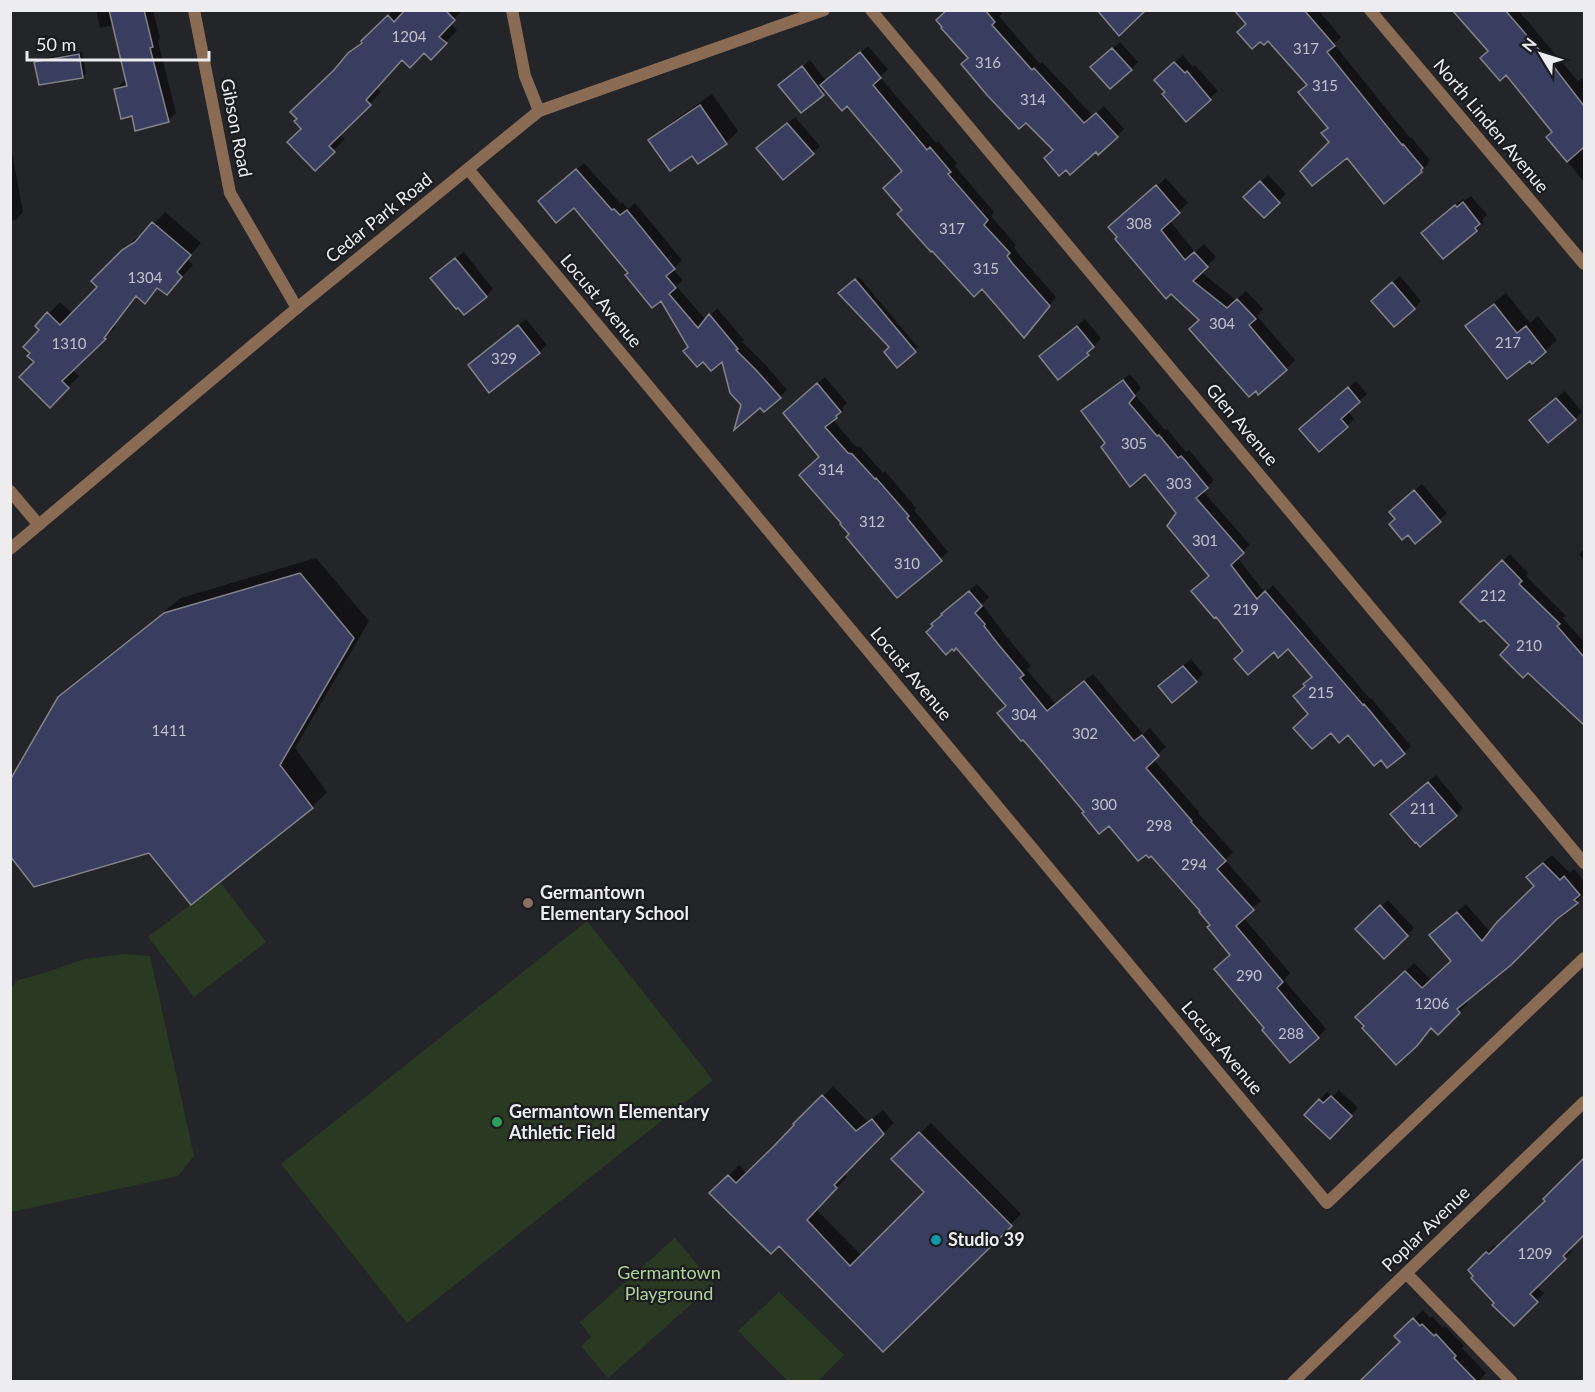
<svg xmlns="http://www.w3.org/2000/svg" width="1595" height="1392" font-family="Lato,sans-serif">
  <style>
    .green { fill: #2a3921 }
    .shadow { fill: #0007 }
    .building { fill: #393d5f; stroke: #838489; stroke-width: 1.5 }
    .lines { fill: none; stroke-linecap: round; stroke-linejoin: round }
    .minor { stroke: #8a6b53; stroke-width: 12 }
    .tertiary { stroke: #8a6b53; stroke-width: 12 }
    .education-dot { fill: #8d6e63; stroke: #1b1c20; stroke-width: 2 }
    .leisure-dot { fill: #2e9e5b; stroke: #1b1c20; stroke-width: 2 }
    .culture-dot { fill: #0f9aa8; stroke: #1b1c20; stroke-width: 2 }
    .labels { text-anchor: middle; stroke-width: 4.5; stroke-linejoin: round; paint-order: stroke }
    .number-label { font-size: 15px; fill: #c0c1cc }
    .street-label { font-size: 18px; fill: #ededf0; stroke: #1b1c20 }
    .poi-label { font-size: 18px; font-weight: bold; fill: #ededf0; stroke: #1b1c20; text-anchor: start }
    .park-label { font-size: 18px; fill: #b1d49a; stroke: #1b1c20 }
  </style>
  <rect width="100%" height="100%" fill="#242529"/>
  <path class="green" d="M 220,882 L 266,942 L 194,997 L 148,937 Z
    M 587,921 L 713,1080 L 407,1323 L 281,1164 Z
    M 124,954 L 150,956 L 194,1156 L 178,1176 L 11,1212 L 11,988 L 18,980 L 41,974 L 85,959 Z
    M 675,1238 L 714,1284 L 608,1378 L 581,1346 L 591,1337 L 580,1322 Z
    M 779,1292 L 844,1355 L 818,1381 L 788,1381 L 738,1331 Z"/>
  <path class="shadow" d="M 96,10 L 153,10 L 160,38 L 158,41 L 176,113 L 168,121 L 133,114 L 115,90 L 123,82 L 127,81 L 114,25 L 100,28 Z
    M 394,10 L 462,10 L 450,24 L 457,30 L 442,47 L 403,59 L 377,88 L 381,92 L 340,134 L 345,139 L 315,169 L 303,128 L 336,69 L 349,54 Z
    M 948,10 L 999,10 L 1002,14 L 999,16 L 1040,64 L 1042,62 L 1093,116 L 1104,106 L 1124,129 L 1117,136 L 1096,150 L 969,58 Z
    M 1251,10 L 1318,10 L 1341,37 L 1334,44 L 1410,138 L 1411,137 L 1430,160 L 1428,162 L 1429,163 L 1421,171 L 1348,156 L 1331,143 L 1329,127 L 1308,84 L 1268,39 L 1248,23 Z
    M 1454,10 L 1518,10 L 1578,81 L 1582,78 L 1584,82 L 1584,182 L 1548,137 L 1553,132 L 1490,50 Z
    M 1120,42 L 1138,62 L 1131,69 L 1100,60 Z
    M 868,46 L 888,69 L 880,77 L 936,143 L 938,141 L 957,163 L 955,166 L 994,212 L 991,216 L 1016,245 L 1014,247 L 1020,256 L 1056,297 L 1031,329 L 982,287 L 903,210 L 904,171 L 847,104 L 827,90 L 801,111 L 788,78 L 810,60 L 826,81 Z
    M 82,52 L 86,74 L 82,77 L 36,62 L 39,59 Z
    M 1183,55 L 1193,67 L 1195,65 L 1218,91 L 1186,120 L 1166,92 L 1163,72 Z
    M 712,94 L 738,131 L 726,143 L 692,154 L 650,140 L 662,129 Z
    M 795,117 L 820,146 L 813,153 L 766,141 Z
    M 10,141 L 23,212 L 16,220 L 10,221 Z
    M 584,163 L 621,204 L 622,202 L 628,209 L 635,203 L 682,260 L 673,269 L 683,280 L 676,286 L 706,320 L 717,308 L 744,340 L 742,342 L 765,364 L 787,390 L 780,397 L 761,405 L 743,405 L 723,359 L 703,360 L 690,347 L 661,299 L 630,273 L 574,206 L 547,194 Z
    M 1268,175 L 1286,194 L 1264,216 L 1245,197 Z
    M 1166,178 L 1188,203 L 1169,220 L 1195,252 L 1204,244 L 1216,257 L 1201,272 L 1236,300 L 1246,291 L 1263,309 L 1257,316 L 1295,360 L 1286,369 L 1256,389 L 1200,320 L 1119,237 L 1119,218 Z
    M 1471,196 L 1487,215 L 1482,220 L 1484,222 L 1476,230 L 1443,257 L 1431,225 L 1463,199 L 1465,200 Z
    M 165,212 L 201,243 L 187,259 L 193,265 L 178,281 L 159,287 L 145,302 L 138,295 L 114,325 L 116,327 L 72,369 L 79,376 L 50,406 L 36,362 L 42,330 L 37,326 L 60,302 L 73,314 L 99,287 L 93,281 L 135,239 L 145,233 Z
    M 464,252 L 493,289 L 486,296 L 440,270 Z
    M 1400,276 L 1421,301 L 1414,308 L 1380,293 Z
    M 859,277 L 918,347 L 898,366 L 891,346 L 840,293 Z
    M 1506,293 L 1530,323 L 1538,316 L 1557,340 L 1545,351 L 1467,326 L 1478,315 Z
    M 526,319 L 547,345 L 539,352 L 477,358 Z
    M 1085,319 L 1101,338 L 1088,354 L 1059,378 L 1049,349 Z
    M 1130,374 L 1141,388 L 1135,395 L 1165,430 L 1167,429 L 1186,452 L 1189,450 L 1191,452 L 1214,480 L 1203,491 L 1250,545 L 1237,557 L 1265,593 L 1273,585 L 1370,699 L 1371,698 L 1411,746 L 1404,753 L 1381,758 L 1348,733 L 1310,713 L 1306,685 L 1314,676 L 1289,647 L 1275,650 L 1245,651 L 1211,575 L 1178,513 L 1145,471 L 1107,443 L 1090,405 Z
    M 825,377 L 847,403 L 842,408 L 844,410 L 833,420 L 855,446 L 860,447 L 883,473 L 885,471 L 916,508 L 914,510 L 948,552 L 898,596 L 851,534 L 821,456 L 792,406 Z
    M 1356,381 L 1367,394 L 1348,411 L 1354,419 L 1347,426 L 1309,421 Z
    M 1565,391 L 1582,412 L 1575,419 L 1539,412 Z
    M 1422,484 L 1447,513 L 1416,541 L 1397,518 L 1399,505 Z
    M 1584,549 L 1584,561 L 1579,554 Z
    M 1510,554 L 1528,573 L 1526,576 L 1566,616 L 1563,618 L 1584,642 L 1584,723 L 1528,671 L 1511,645 L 1484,617 L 1462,602 Z
    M 316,558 L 369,621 L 295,748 L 327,792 L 312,807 L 149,851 L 59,698 L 75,682 L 181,598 Z
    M 977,584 L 989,597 L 982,604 L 1006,636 L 1031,666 L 1027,670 L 1056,704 L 1093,674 L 1143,734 L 1150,728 L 1166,747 L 1153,759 L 1199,812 L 1198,813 L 1233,852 L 1225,860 L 1261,901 L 1243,917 L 1290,973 L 1284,980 L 1326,1029 L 1318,1037 L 1266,1028 L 1232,954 L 1202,911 L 1151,854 L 1109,824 L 1086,811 L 1023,737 L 1007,706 L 951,606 Z
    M 1191,659 L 1203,674 L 1196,681 L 1167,679 Z
    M 1436,775 L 1463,808 L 1456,815 L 1399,807 Z
    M 1552,855 L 1570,873 L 1574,869 L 1584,881 L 1584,889 L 1582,891 L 1584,894 L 1466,1000 L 1468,1003 L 1438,1033 L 1432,1027 L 1366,1026 L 1357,1017 L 1414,963 L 1432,981 L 1453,961 L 1431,935 L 1466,904 L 1491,933 L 1536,886 L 1537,868 Z
    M 1388,900 L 1414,928 L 1384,957 L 1358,929 Z
    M 833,1086 L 868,1122 L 883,1110 L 894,1123 L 843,1174 L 847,1177 L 816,1209 L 862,1256 L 926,1192 L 894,1159 L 931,1123 L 1021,1214 L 883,1349 L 779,1244 L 711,1193 L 739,1165 L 747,1174 Z
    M 1339,1090 L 1358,1108 L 1330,1137 L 1306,1115 L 1327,1092 L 1332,1097 Z
    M 1584,1156 L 1584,1233 L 1569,1248 L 1572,1251 L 1536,1286 L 1544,1293 L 1514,1324 L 1470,1270 L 1494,1245 L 1497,1248 L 1547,1200 L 1545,1199 L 1584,1160 L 1583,1158 Z
    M 1423,1310 L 1430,1318 L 1432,1316 L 1443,1328 L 1445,1326 L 1464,1346 L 1462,1348 L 1486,1373 L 1478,1382 L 1361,1382 L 1402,1342 L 1396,1336 Z"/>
  <path class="building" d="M 109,10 L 144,10 L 153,47 L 150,48 L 169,122 L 135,131 L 132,116 L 121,119 L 114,89 L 127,86 Z
    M 405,10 L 445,10 L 455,20 L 439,37 L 447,43 L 431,60 L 424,53 L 410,68 L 402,60 L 366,100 L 371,105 L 329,146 L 335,152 L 315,171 L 287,142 L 301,129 L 294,121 L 297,119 L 290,112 L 334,70 L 348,53 L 362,43 L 361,41 L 388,15 L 394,22 Z
    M 947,10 L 985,10 L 995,22 L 992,25 L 1032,70 L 1034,68 L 1084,123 L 1096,113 L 1118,137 L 1098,155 L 1096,152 L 1070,175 L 1066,170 L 1059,176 L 1044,158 L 1053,150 L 1026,123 L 1019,129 L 987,95 L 961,64 L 968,58 L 941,28 L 942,27 L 936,20 Z
    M 1097,10 L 1146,10 L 1119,36 Z
    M 1234,10 L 1304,10 L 1335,46 L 1327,52 L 1402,145 L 1403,144 L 1423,168 L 1421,170 L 1422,172 L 1384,204 L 1347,158 L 1312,186 L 1300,171 L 1329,142 L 1321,133 L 1328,128 L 1298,92 L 1307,85 L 1268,41 L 1264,45 L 1260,42 L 1252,49 L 1237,32 L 1246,24 Z
    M 1452,10 L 1505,10 L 1554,67 L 1584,106 L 1584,147 L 1567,162 L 1546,137 L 1552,132 L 1506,75 L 1500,81 L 1480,58 L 1488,51 Z
    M 1112,48 L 1132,70 L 1110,89 L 1090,67 Z
    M 860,52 L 881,78 L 873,85 L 927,150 L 930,147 L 951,172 L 948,174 L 988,220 L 984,225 L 1010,253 L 1007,256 L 1013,264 L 1050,306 L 1024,338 L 982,289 L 974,297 L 932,251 L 931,252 L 897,214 L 902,210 L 883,188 L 902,171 L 847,106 L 842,111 L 820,85 Z
    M 79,54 L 83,78 L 39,85 L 34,62 Z
    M 1174,62 L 1185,73 L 1187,71 L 1211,100 L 1186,122 L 1162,94 L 1165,92 L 1154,80 Z
    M 802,66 L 824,95 L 801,113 L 778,85 Z
    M 700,105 L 727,144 L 698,164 L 692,156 L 670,171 L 648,140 Z
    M 787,123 L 814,154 L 783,180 L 756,148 Z
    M 576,169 L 612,210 L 614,209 L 620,215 L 627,210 L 675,269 L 666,276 L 676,288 L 669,294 L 698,328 L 709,314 L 738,349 L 736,350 L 757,371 L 781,398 L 764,412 L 760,408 L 734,430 L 741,405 L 730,393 L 722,362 L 711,371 L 703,362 L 697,367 L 683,351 L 688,347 L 661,301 L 652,308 L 625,275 L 628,273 L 574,208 L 556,223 L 538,201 Z
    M 1260,181 L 1280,203 L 1264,218 L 1243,197 Z
    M 1156,185 L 1180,213 L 1161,230 L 1185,260 L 1194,252 L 1208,267 L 1193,281 L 1227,308 L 1237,299 L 1256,319 L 1249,325 L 1287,370 L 1258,395 L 1256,391 L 1249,397 L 1189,329 L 1199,320 L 1171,294 L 1166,299 L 1115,239 L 1117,237 L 1108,227 Z
    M 1463,202 L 1480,224 L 1475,228 L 1477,231 L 1443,259 L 1421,233 L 1455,205 L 1457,207 Z
    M 152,222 L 191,255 L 177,272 L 182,277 L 167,295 L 157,288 L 145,304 L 136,296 L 104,338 L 106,339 L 62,381 L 69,388 L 50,408 L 19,377 L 34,362 L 27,356 L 30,353 L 23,347 L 39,330 L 35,326 L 47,312 L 60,325 L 97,287 L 91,281 L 122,250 L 135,242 Z
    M 455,258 L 487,297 L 464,315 L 458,308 L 456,309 L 430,278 Z
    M 855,279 L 916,352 L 897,368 L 884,352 L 889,347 L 838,293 Z
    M 1392,282 L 1415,309 L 1394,327 L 1371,301 Z
    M 1494,304 L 1517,333 L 1526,326 L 1546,352 L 1532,364 L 1530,361 L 1507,379 L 1465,326 Z
    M 518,325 L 540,353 L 489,393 L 468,365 Z
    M 1077,326 L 1094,347 L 1087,353 L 1089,355 L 1058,380 L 1039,356 Z
    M 1123,380 L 1135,396 L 1129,403 L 1157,436 L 1159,435 L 1178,458 L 1181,456 L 1184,459 L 1208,488 L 1196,498 L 1244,553 L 1231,565 L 1257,599 L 1265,591 L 1363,705 L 1364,704 L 1370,711 L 1405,754 L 1387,768 L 1381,760 L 1374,766 L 1348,735 L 1339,743 L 1331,733 L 1312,749 L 1293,728 L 1308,714 L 1293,696 L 1305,686 L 1303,684 L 1312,677 L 1288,649 L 1278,658 L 1274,652 L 1248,675 L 1234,659 L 1243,651 L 1216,617 L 1214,618 L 1191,591 L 1209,576 L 1167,526 L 1176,513 L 1145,474 L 1130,487 L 1101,447 L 1105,443 L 1081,411 Z
    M 817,383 L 841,412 L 836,416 L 837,418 L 825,427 L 848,453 L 852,454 L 875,479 L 876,478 L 909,516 L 907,518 L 942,561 L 897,598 L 846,537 L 849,534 L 840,524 L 841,523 L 799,475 L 819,457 L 783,413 Z
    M 1348,387 L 1360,402 L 1341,419 L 1348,427 L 1319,452 L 1299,429 Z
    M 1556,398 L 1576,420 L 1548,443 L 1529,420 Z
    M 1414,490 L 1441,522 L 1415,544 L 1408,535 L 1402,540 L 1389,524 L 1395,519 L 1389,512 Z
    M 1502,560 L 1522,581 L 1519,584 L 1560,624 L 1557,626 L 1584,657 L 1584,725 L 1528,673 L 1523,678 L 1500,655 L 1509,645 L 1484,620 L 1480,622 L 1460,602 Z
    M 300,573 L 354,638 L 280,765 L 313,808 L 191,905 L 149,853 L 34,887 L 10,856 L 10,780 L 58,697 L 164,613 Z
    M 969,591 L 982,606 L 975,613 L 985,624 L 984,626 L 998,644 L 1024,675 L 1020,678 L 1047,711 L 1084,681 L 1134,741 L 1142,735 L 1159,756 L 1146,768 L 1192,821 L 1191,822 L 1226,861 L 1217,869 L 1254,910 L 1236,926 L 1283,982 L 1277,988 L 1319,1038 L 1290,1063 L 1262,1030 L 1264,1028 L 1214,969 L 1230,955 L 1207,927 L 1210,925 L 1199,912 L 1200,911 L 1151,856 L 1149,858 L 1146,855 L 1138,861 L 1109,826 L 1099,834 L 1082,813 L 1084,812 L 1037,756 L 1023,740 L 1021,741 L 997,713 L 1006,706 L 987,684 L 956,648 L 954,651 L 952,649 L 946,655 L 926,632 L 933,626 L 931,624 L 942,615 L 941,614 Z
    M 1183,666 L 1197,682 L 1172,703 L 1158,686 Z
    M 1428,782 L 1457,816 L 1420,847 L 1416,842 L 1415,843 L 1390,814 Z
    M 1543,863 L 1560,880 L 1564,876 L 1580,895 L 1574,900 L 1578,903 L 1557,919 L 1511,965 L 1457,1009 L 1460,1013 L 1438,1035 L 1431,1028 L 1417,1046 L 1396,1065 L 1362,1028 L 1364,1026 L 1355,1017 L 1405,971 L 1422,988 L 1451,961 L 1429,935 L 1457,912 L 1482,941 L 1497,922 L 1534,886 L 1526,877 Z
    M 1380,905 L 1408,936 L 1384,959 L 1355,929 Z
    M 822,1095 L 856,1131 L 872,1119 L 884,1134 L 834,1185 L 837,1188 L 807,1220 L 850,1266 L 924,1192 L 891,1159 L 919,1132 L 1012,1226 L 883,1352 L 779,1246 L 771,1254 L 709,1193 L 728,1175 L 736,1183 L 774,1146 L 794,1125 L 793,1124 Z
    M 1331,1096 L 1352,1116 L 1330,1139 L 1304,1115 L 1319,1099 L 1323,1103 Z
    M 1584,1158 L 1584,1235 L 1563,1256 L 1566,1259 L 1530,1294 L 1538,1302 L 1514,1326 L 1492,1305 L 1494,1303 L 1471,1278 L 1473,1276 L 1468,1270 L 1486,1252 L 1489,1254 L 1545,1201 L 1543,1199 Z
    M 1413,1318 L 1420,1326 L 1422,1324 L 1434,1336 L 1436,1334 L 1456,1356 L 1454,1358 L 1477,1382 L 1359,1382 L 1400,1342 L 1394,1336 Z"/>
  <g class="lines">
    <path class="minor" d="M 194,10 L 230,193 L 297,308
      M 871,10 L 1584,863
      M 1370,10 L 1584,264
      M 468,169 L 1327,1203 L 1584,958
      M 10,491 L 39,525
      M 1406,1273 L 1512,1382
      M 1293,1382 L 1584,1102"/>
    <path class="tertiary" d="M 512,10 L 525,76 L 539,111
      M 10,549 L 297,308 L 539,111 L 824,10"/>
  </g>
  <circle class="education-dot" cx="528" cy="903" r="6"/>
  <circle class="leisure-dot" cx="497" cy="1122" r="6"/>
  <circle class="culture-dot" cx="936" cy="1240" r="6"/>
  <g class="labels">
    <g class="number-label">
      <text x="409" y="42">1204</text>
      <text x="1306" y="54">317</text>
      <text x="988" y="68">316</text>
      <text x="1325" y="91">315</text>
      <text x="1033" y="105">314</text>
      <text x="1139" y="229">308</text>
      <text x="952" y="234">317</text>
      <text x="986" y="274">315</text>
      <text x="145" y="283">1304</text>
      <text x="1222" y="329">304</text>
      <text x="1508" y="348">217</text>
      <text x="69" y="349">1310</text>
      <text x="504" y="364">329</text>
      <text x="1134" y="449">305</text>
      <text x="831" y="475">314</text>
      <text x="1179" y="489">303</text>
      <text x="872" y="527">312</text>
      <text x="1205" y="546">301</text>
      <text x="907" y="569">310</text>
      <text x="1493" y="601">212</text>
      <text x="1246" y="615">219</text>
      <text x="1529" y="651">210</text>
      <text x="1321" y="698">215</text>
      <text x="1024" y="720">304</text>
      <text x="169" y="736">1411</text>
      <text x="1085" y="739">302</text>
      <text x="1104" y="810">300</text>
      <text x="1423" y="814">211</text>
      <text x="1159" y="831">298</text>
      <text x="1194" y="870">294</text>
      <text x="1249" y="981">290</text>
      <text x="1432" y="1009">1206</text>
      <text x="1291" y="1039">288</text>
      <text x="1535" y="1259">1209</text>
    </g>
    <g class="street-label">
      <text transform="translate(1491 126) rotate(50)" y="6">North Linden Avenue</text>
      <text transform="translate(236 128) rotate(79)" y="6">Gibson Road</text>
      <text transform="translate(379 218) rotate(-39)" y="6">Cedar Park Road</text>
      <text transform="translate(601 301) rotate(50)" y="6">Locust Avenue</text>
      <text transform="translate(1242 425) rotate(50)" y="6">Glen Avenue</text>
      <text transform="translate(911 674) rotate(50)" y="6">Locust Avenue</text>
      <text transform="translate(1222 1048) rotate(50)" y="6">Locust Avenue</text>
      <text transform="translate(1426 1229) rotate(-44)" y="6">Poplar Avenue</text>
    </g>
    <g class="poi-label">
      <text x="540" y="899">Germantown<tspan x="540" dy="21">Elementary School</tspan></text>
      <text x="509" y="1118">Germantown Elementary<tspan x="509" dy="21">Athletic Field</tspan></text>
      <text x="948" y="1246">Studio 39</text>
    </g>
    <g class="park-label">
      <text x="669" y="1279">Germantown<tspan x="669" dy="21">Playground</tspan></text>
    </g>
  </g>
  <rect width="1595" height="1392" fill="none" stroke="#ededf0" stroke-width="24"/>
  <g transform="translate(1541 54) rotate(308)" stroke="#1b1c20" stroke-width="4.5" paint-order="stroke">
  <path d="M0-4.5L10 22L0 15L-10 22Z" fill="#ededf0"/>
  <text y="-9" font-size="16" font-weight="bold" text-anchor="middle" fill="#ededf0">N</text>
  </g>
  <path d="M27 51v9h182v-9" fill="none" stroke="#ededf0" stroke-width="3"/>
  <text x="36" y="51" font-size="18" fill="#ededf0" stroke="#1b1c20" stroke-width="4.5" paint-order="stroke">50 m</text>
</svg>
